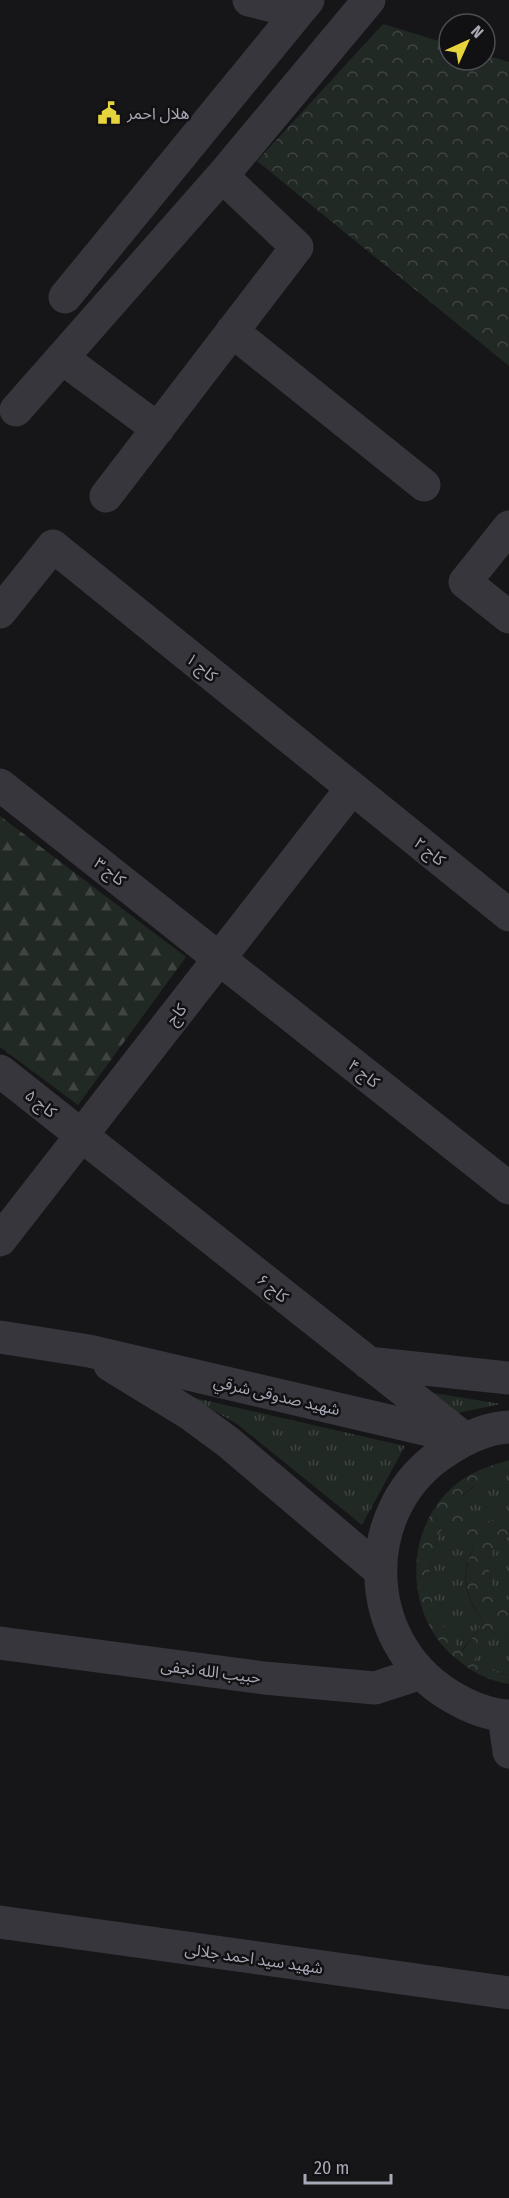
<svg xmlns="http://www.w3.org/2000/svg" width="509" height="2198" font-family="'Fira Sans Condensed','Noto Sans Arabic',sans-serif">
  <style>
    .grass { fill: url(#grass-tufts) }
    .forest { fill: url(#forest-firs) }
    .park { fill: url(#park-crowns); fill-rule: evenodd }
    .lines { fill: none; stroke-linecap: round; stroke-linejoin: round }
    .minor { stroke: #37363c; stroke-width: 33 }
    .labels { text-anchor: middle; stroke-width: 5; stroke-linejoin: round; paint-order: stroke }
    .poi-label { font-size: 16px; fill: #a8a9b6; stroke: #111012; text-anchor: start }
    .street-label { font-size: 16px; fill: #a8a9b6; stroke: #111012 }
  </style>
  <defs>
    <pattern id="grass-tufts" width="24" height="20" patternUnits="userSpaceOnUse" patternTransform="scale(1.5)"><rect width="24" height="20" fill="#212924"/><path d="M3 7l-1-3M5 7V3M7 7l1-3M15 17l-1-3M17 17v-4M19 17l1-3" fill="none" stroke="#3e4542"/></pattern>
    <pattern id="forest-firs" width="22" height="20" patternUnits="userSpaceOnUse" patternTransform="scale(1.5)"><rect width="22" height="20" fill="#212924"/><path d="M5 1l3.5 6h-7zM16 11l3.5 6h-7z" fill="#3e4542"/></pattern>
    <pattern id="park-crowns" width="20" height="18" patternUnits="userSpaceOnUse" patternTransform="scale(1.5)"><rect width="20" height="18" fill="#212924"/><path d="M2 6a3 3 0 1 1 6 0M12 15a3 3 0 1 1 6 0" fill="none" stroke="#3e4542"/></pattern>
  </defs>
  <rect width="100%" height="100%" fill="#161517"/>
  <path class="grass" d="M 422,1391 L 501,1404 L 453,1414 Z
    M 191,1397 L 405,1446 L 362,1525 L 237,1424 Z
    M 509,1470 L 509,1511 L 499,1514 L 482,1529 L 454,1503 L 484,1478 Z
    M 445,1521 L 474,1547 C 458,1574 466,1599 484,1622 L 461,1651 C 455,1643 447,1634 441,1625 C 421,1590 429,1555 445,1521 Z
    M 509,1536 L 509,1599 L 501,1606 C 489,1586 485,1570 493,1548 L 503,1554 L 499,1543 Z
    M 499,1628 L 509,1638 L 509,1675 L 498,1673 L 472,1661 Z"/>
  <path class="forest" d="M 0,816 L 186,957 L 78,1105 L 0,1047 Z"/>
  <path class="park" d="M 383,24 L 449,44 L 449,60 L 485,60 L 485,55 L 509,62 L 509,366 L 257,161 Z
    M 509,1460 L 509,1470 C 485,1478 472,1485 455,1503 L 482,1529 L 499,1514 L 509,1511 L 509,1536 L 499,1543 L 506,1551 L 503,1555 L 493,1548 C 485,1570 489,1586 501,1605 L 509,1599 L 509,1638 L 499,1628 L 473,1661 L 498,1673 L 509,1675 L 509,1684 C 488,1681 468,1670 453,1656 C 401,1610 404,1519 463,1479 C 477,1470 492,1465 509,1460 ZM 445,1522 L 474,1547 C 459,1575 466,1597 484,1622 L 462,1651 C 424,1607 420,1574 445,1522 Z"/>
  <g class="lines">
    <path class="minor" d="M 249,0 L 296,12
      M 65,297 L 308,0
      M 232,331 L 424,485
      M 62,358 L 158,429
      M 16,410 L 222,176 L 369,0
      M 106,496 L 297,247 L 222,176
      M 509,527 L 465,582 L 509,617
      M 0,612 L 53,546 L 509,915
      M 0,785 L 509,1188
      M 0,1071 L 465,1439
      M 0,1240 L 352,788
      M 0,1337 L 89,1351 L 454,1436
      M 368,1363 L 509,1378
      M 110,1365 L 190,1414 L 228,1442 L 379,1570
      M 509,1427 C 487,1428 464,1439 446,1451 C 357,1507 360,1641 449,1695 C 467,1706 488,1715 509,1716
      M 0,1643 L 264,1678 L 375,1688 L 421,1673
      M 504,1716 L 509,1752
      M 0,1922 L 509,1993"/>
  </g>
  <defs>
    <g id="civic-bare" transform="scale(1.8)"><path d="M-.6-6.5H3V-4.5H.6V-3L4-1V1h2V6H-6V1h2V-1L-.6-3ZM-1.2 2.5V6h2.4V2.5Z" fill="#e7d43d" stroke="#111012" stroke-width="2.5" paint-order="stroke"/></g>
  </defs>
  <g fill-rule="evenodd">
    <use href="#civic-bare" x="109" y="113"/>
  </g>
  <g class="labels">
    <g class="poi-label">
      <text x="127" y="119">هلال احمر</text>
    </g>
    <g class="street-label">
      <text transform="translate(202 667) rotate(39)" y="6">کاج ۱</text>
      <text transform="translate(430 851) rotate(39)" y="6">کاج ۲</text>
      <text transform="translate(110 871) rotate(38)" y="6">کاج ۳</text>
      <text transform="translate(176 1014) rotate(-52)" y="6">کاج</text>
      <text transform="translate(364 1073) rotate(38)" y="6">کاج ۴</text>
      <text transform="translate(41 1103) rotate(38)" y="6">کاج ۵</text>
      <text transform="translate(273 1288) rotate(39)" y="6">کاج ۶</text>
      <text transform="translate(277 1395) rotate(13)" y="6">شهید صدوقی شرقي</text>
      <text transform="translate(211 1671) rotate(7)" y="6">حبیب الله نجفی</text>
      <text transform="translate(254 1958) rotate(8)" y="6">شهید سید احمد جلالی</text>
    </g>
  </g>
  <g transform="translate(467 42) rotate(45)"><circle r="28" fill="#111012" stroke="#4d4d54" stroke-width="1.5"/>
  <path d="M0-4.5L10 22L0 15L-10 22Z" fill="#e7d43d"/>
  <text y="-9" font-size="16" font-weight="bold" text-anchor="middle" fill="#a8a9b6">N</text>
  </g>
  <path d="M305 2174v9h86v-9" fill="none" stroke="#a8a9b6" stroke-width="3"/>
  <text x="314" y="2174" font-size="18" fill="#a8a9b6" stroke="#111012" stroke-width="4.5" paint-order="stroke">20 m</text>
</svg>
